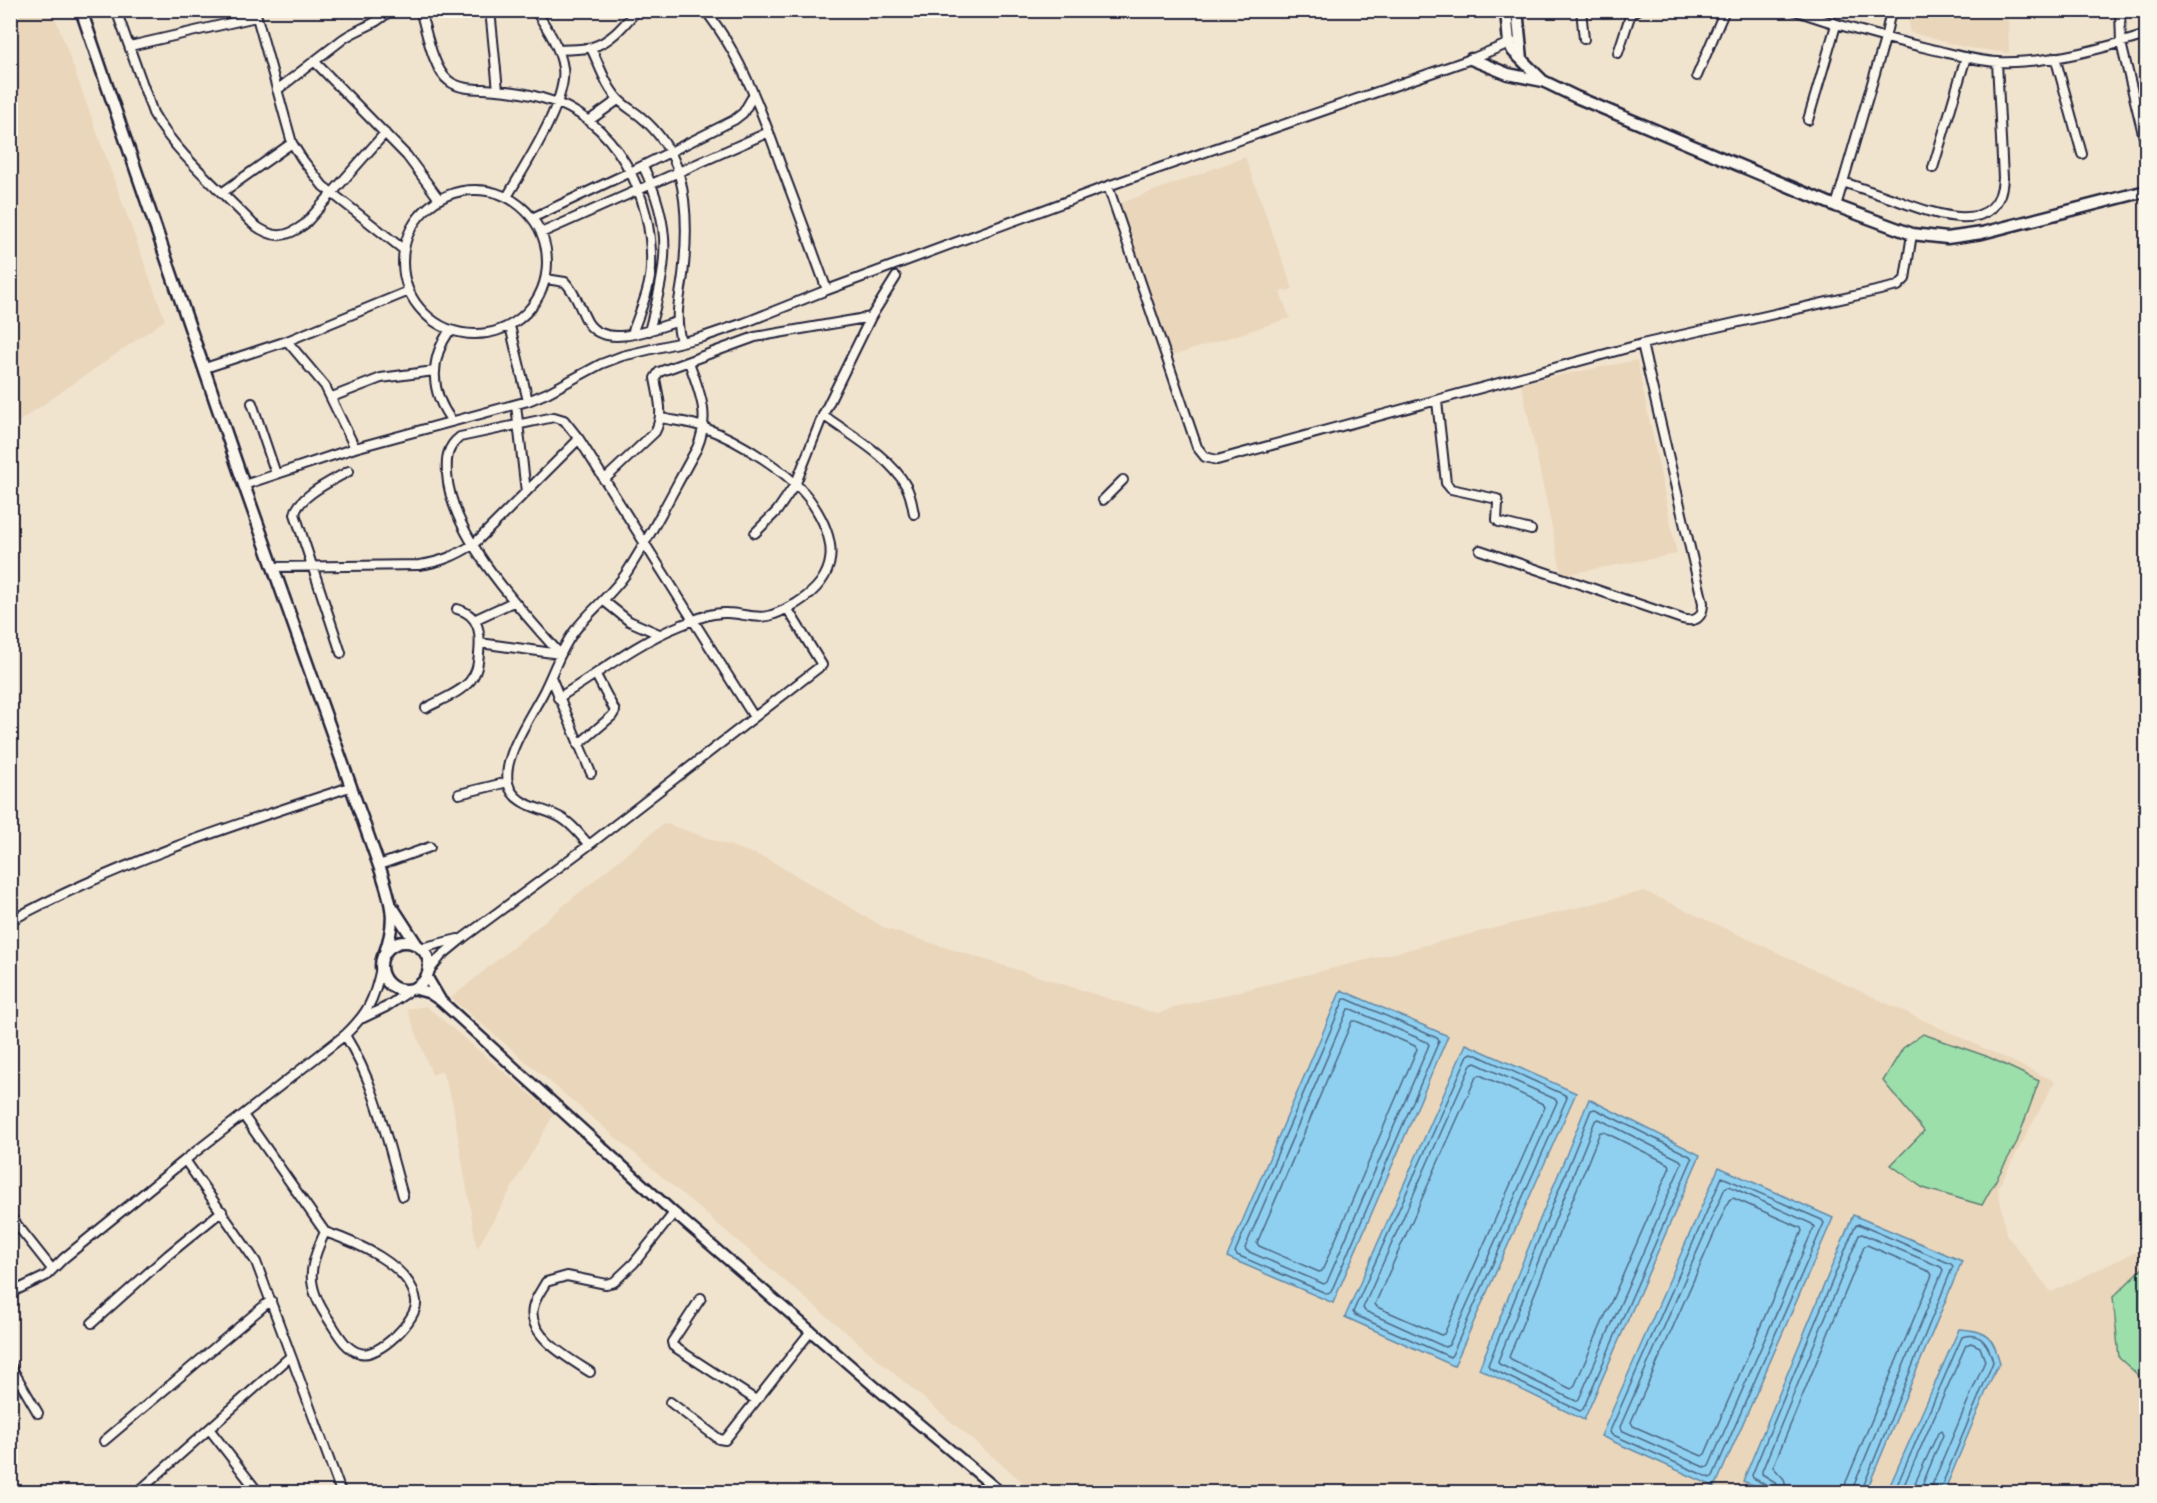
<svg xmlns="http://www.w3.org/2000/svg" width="2157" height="1503" font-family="Itim,sans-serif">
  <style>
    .built { fill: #ead6bb }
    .green { fill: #9cdfab; stroke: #5f8073; stroke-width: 1.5 }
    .water { fill: #8fd0f0; stroke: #638aa8; stroke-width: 1.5 }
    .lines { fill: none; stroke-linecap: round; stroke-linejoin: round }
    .shore { stroke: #4e6883; stroke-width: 1.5 }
    .minor-casing { stroke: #22223b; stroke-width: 12 }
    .tertiary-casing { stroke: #22223b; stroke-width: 14 }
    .secondary-casing { stroke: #22223b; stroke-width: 15 }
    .minor { stroke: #fbf7ec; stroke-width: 8 }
    .tertiary { stroke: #fbf7ec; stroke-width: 9 }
    .secondary { stroke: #fbf7ec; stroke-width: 10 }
  </style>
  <rect width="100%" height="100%" fill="#f1e4cf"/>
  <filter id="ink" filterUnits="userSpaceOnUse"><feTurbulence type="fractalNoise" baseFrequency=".0167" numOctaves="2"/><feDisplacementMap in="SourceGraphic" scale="12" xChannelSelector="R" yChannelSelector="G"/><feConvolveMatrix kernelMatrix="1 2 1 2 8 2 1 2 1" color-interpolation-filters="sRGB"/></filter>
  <g filter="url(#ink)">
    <path class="built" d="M 11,10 L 53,11 L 165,320 L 11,427 Z
      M 1909,11 L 2008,11 L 2009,53 L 1963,47 L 1909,32 Z
      M 1245,157 L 1293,289 L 1280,292 L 1290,318 L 1172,356 L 1113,206 Z
      M 1637,360 L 1677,554 L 1562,575 L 1521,383 Z
      M 664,823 L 766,858 L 887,929 L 1158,1014 L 1172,1008 L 1644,891 L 2055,1081 L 1998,1188 L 2006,1234 L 2051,1292 L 2146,1247 L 2146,1492 L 1034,1492 L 451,998 Z
      M 426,1006 L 554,1114 L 477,1249 L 452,1101 L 442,1071 L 432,1075 L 407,1009 Z"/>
    <path class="green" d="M 1923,1034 L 1986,1056 L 2039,1081 L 2017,1142 L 1982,1205 L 1923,1188 L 1891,1165 L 1924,1131 L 1883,1081 L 1903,1048 Z
      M 2146,1265 L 2146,1382 L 2119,1358 L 2113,1297 Z"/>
    <path class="water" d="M 1341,990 L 1448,1036 L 1333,1303 L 1227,1257 Z
      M 1466,1044 L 1576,1093 L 1454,1366 L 1345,1317 Z
      M 1589,1099 L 1700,1155 L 1584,1420 L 1479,1369 Z
      M 1719,1167 L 1833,1218 L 1715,1487 L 1601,1436 Z
      M 1853,1215 L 1962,1261 L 1866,1492 L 1770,1492 L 1743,1481 Z
      M 1959,1329 C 1988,1331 1992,1335 2000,1363 L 1995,1370 L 1944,1492 L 1883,1492 L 1886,1486 L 1891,1483 Z"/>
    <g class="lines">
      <path class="shore" d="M 1344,999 L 1347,999 L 1437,1038 L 1439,1041 L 1331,1292 L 1328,1294 L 1237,1255 L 1235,1252 Z
        M 1348,1009 L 1351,1009 L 1427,1042 L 1429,1045 L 1327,1282 L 1324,1284 L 1247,1251 L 1245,1248 Z
        M 1352,1021 L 1356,1021 L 1415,1046 L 1417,1049 L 1322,1271 L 1319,1272 L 1259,1246 L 1257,1243 Z
        M 1472,1053 L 1565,1095 L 1567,1098 L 1452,1355 L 1450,1357 L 1355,1315 L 1353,1312 L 1468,1055 Z
        M 1475,1063 L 1555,1099 L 1557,1102 L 1449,1345 L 1445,1347 L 1365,1311 L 1363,1308 L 1471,1065 Z
        M 1480,1075 L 1543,1104 L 1545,1107 L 1444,1334 L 1441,1335 L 1377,1307 L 1375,1304 L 1476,1077 Z
        M 1595,1109 L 1690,1156 L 1692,1159 L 1583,1409 L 1580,1411 L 1490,1368 L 1488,1365 L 1591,1110 Z
        M 1599,1119 L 1680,1160 L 1682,1163 L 1579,1399 L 1576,1401 L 1499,1364 L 1498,1361 L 1595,1121 Z
        M 1600,1132 L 1604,1132 L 1669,1164 L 1670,1167 L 1574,1387 L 1571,1389 L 1511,1359 L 1509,1357 Z
        M 1722,1177 L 1822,1220 L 1824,1223 L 1713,1476 L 1710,1478 L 1611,1434 L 1610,1431 Z
        M 1729,1186 L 1812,1224 L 1814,1227 L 1709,1466 L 1706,1468 L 1621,1430 L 1620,1427 L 1725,1188 Z
        M 1733,1198 L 1801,1228 L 1802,1231 L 1705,1454 L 1702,1456 L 1633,1426 L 1631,1422 L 1729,1200 Z
        M 1770,1492 L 1768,1486 L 1753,1478 L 1752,1475 L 1855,1226 L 1858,1224 L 1951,1264 L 1953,1266 L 1861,1492
        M 1778,1492 L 1775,1482 L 1762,1474 L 1762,1471 L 1859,1235 L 1862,1234 L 1941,1267 L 1943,1270 L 1854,1485 L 1853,1492
        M 1787,1492 L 1784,1479 L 1773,1467 L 1864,1247 L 1867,1245 L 1930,1272 L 1932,1275 L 1846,1482 L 1844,1492
        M 1889,1492 L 1897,1485 L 1962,1337 C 1981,1331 1989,1345 1993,1362 L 1939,1492
        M 1901,1492 L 1966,1345 L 1971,1343 L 1980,1347 L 1985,1361 L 1932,1485 L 1931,1492
        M 1911,1492 L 1938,1433 L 1941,1431 L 1943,1435 L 1923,1483 L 1922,1492"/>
      <g class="minor-casing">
        <path id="minor" d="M 116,10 L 153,113 C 176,154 221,190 253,224 C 273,239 285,239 305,224 L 385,133
          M 255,10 L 292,143 L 302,159 L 323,186 L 404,250
          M 420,10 C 426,29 433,70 449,81 C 462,91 481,88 497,90 C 512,91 528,94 542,98 C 616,117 654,196 651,268 C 650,290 639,313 632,334
          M 490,10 L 498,90
          M 705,10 C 741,55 762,112 781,166 C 797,207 812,249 827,290
          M 1581,10 L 1584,39
          M 1794,10 C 1839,26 1884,38 1931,49 C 1953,54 1975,61 1998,62 C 2045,64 2102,49 2146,35
          M 2120,10 L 2121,43 L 2146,146
          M 130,46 L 256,17
          M 591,48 C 599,64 606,87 619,100 C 626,107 634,111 641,117 C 658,131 673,152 679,174 C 687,203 687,235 684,265 C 682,296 673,309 681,342
          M 558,50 C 569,49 582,50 592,47 C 611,42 625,24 637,10
          M 1618,53 L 1631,13 L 1638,10
          M 2055,57 L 2082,154
          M 314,61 L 407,156 L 439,199
          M 1697,76 L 1725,10
          M 277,90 L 343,39 C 358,28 377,25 390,10
          M 590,120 L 618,100
          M 1808,120 L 1836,25
          M 643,166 C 674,230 667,265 649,331
          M 1933,168 L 1966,57
          M 1843,182 C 1861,188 1878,194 1896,200 C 1931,213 2000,240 2003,178 L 1997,62
          M 1108,186 L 1197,447 L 1205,457 L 1217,460 L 1642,344 L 1898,286 L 1905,279 L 1912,234
          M403 262a72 72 0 1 1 144 0a72 72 0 1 1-144 0Z
          M 223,192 L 292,143
          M 507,197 C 524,167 568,101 563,68 C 560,47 547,28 535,10
          M 1836,206 L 1885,39 L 1891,10
          M 532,218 L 630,172 L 734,120 L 743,113 L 753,96
          M 541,233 L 769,132
          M 546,279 L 565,282 C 576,293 580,309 588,323 C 605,349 653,329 676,322
          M 510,326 L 528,401
          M 450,330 C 429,360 430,392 452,421
          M 287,341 L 325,386 L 355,448
          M 205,368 L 287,341 L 409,291
          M 332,397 L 381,378 L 434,371
          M 1437,401 L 1446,483 L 1451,489 L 1497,499 L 1498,503 L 1497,520 L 1499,522 L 1531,530
          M 252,403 L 276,474
          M 516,405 L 526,492
          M 823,415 C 849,434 891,457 906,486 C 911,495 912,504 914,514
          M 604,480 L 655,432 C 665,414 658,397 655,378 L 659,372 L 755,337 L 871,317
          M 244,485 L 355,448 L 528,401 L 547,393 L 601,364 L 622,356 L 703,337 L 744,323 L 827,290 L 1108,186 L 1471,59 L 1512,42
          M 1103,500 L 1123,480
          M 755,533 L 777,511 L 796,483 L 823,415 L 871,317 L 896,277
          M 1480,550 L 1682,619 C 1696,623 1703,617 1703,603 L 1642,344
          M 273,567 L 419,565 C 441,562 455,556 474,544 L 579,439
          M 604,601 L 629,621 L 659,634
          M 474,620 L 513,602
          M 480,643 L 560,654
          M 341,653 L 295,514 C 298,496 334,480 349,471
          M 560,654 C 520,609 451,536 447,474 C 446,458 447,447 460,437 L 554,417 L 564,420 L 579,439 L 754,717
          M 551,677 L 591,773
          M 558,698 C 598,674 636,643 679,626 C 694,620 711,612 727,613 C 741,613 754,619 768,616 C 778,614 788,608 797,603 C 840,576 838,542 812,503 C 793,474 738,440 705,428 C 692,422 675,421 661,418
          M 426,708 C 440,700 460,693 470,681 C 477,673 478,664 479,654 C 481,634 480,615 457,609
          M 578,745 L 612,716 L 615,711 L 596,675
          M 459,794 L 508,782
          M 589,845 C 581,836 573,825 563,819 C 545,807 514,808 508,783 C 502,756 533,713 544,691 C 554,671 560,651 573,633 C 589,611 612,595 627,572 C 653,532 674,489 697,448 C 711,415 700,394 689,362
          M 379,865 L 430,847
          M 10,921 C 118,862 234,825 350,787
          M 421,948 L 458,939
          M 429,971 L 441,956 L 463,938 L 589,845 L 822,665 L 787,608
          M 363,1018 L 386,1007 L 411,990
          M 345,1035 C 376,1085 387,1140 403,1196
          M 243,1115 L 325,1232 C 355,1242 411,1265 416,1301 C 419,1318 378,1359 360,1353 C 344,1349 336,1330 327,1317 C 305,1284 309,1266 325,1232
          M 10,1216 L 52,1269
          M 10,1293 L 46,1276 L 64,1258 L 185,1160
          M 701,1298 L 672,1342 L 673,1346 L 756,1400
          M 92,1323 L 168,1255 L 222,1211
          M 291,1356 L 341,1492
          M 10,1365 L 38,1413
          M 590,1372 C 570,1359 527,1336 533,1308 C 535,1298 541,1291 546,1282 L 567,1276 L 606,1284 L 614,1282 L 634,1263 L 674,1213
          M 670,1402 L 719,1439 L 725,1440 L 811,1331
          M 210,1430 L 258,1492
          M 104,1441 L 271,1300
          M 596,1491 L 599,1492
          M 138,1492 L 291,1356 L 256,1262 L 185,1160 L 345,1035 C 368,1013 374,1000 381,968"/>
      </g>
      <g class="tertiary-casing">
        <path id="tertiary" d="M 427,977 L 440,999
          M 415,989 L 429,993 L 441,1001 L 674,1213 L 874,1386 L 1000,1492"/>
      </g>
      <g class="secondary-casing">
        <path id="secondary" d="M 81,10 L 244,485 L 383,877 C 393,908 396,923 384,955
          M 1506,10 L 1509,43 L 1513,51 L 1543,81 L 1576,97 L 1836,206 L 1912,234 L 1947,238 L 1982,233 L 2146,191
          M 1517,10 L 1522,59
          M 1471,59 L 1508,74 L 1543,81
          M 393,908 L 417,945
          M381 966a24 24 0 1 1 48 0a24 24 0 1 1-48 0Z"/>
      </g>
      <use href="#minor" class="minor"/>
      <use href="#tertiary" class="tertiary"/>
      <use href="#secondary" class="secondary"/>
    </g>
  </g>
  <rect width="2157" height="1503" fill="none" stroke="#fbf7ec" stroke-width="36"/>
  <rect x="18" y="18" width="2121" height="1467" fill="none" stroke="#22223b" stroke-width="2" filter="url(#ink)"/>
</svg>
